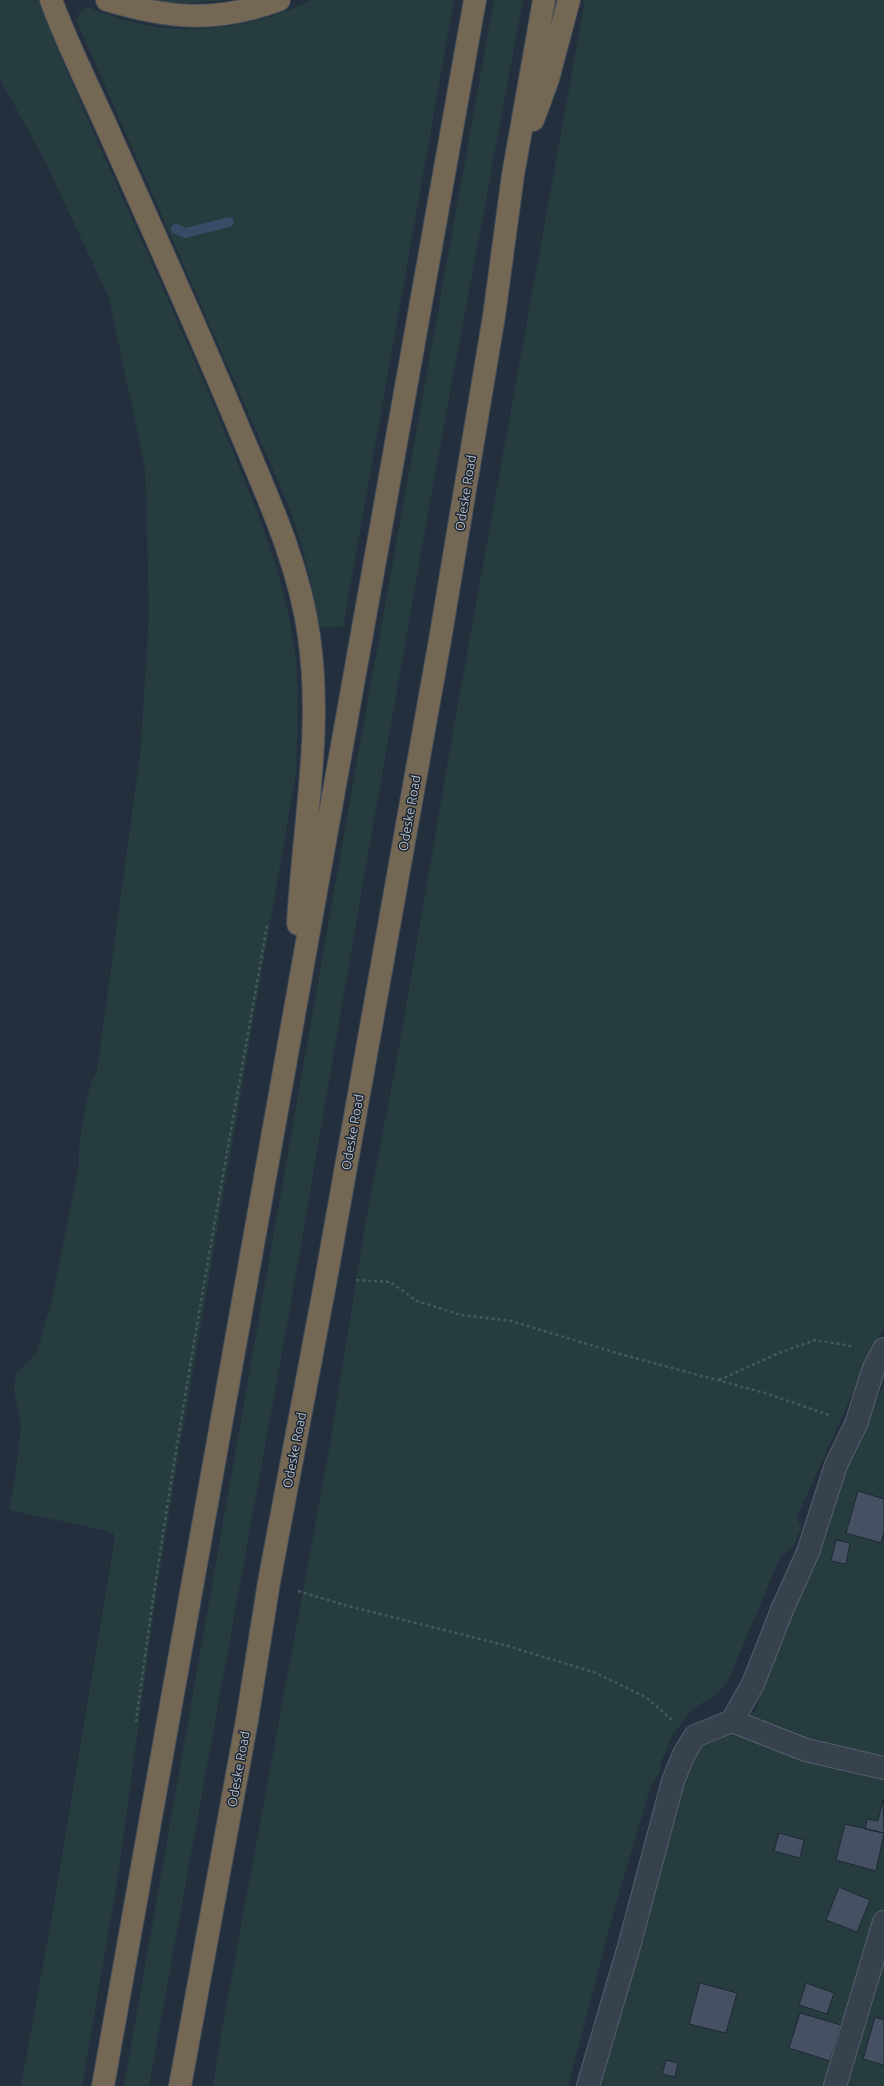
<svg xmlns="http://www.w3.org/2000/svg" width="884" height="2086" font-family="Ubuntu,sans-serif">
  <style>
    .green { fill: #263c3f }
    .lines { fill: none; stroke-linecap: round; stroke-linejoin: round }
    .stream { stroke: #394c67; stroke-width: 10 }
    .building { fill: #455162; stroke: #1f2835 }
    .minor-casing { stroke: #565f6c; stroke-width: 24 }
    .highway-casing { stroke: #434c59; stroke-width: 24 }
    .path { stroke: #44595c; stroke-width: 2.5; stroke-dasharray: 3 3; stroke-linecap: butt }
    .minor { stroke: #38414e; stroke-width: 22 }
    .highway { stroke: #746855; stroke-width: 22 }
    .labels { text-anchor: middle; stroke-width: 3; stroke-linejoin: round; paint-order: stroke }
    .street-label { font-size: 13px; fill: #b4bcc9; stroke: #1d2633 }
  </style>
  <rect width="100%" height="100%" fill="#242f3e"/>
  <path class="green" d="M 0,0 L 38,0 C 94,141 161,278 219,418 C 250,494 285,571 295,653 C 300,693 297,733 296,773 L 177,1464 L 157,1589 L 118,1877 L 82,2086 L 21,2086 L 51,1921 L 114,1543 L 114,1534 L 108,1531 L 9,1510 L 15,1479 L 21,1425 L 14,1389 L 16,1374 L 37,1352 L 52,1299 L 79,1166 C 78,1145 86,1087 97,1071 L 141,747 L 149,611 L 145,468 L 109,298 L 44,159 L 0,79 Z
    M 155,0 L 227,0 L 175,4 Z
    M 312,0 L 454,0 L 343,627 L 320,627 C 312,582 302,542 286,499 L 77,22 C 78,13 80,10 88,7 C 164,40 238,35 312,0 Z
    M 494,0 L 523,0 L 433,485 L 359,906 L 291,1303 L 149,2086 L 124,2086 L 353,783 Z
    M 585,0 L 884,0 L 884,1327 L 862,1372 L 797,1517 L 801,1529 L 792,1548 L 781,1555 L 728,1681 L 717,1694 L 692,1709 L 672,1736 L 660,1765 L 660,1772 L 651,1785 L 615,1907 L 568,2086 L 213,2086 L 221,2034 L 328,1456 L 366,1220 L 398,1053 L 454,726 Z
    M 884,1386 L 884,2086 L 598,2086 L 684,1771 L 701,1743 L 756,1711 L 769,1659 L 857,1434 Z"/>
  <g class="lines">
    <path class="stream" d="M 176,229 L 185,233 L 229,222"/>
  </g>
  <path class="building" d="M 858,1491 L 884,1499 L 884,1533 L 881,1543 L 846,1533 Z
    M 836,1540 L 850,1543 L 846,1564 L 831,1561 Z
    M 883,1799 L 884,1833 L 865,1829 L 867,1819 L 878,1821 Z
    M 845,1824 L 884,1833 L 876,1871 L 836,1860 Z
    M 779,1833 L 804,1840 L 800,1858 L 774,1851 Z
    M 839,1887 L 870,1900 L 857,1932 L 826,1920 Z
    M 700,1983 L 737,1993 L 726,2033 L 689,2024 Z
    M 806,1983 L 834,1993 L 827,2014 L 799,2005 Z
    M 800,2013 L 841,2025 L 830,2061 L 789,2048 Z
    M 875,2017 L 884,2020 L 884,2065 L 863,2059 Z
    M 666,2060 L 678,2063 L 675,2077 L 662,2074 Z"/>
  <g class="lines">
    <g class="minor-casing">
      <path id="minor" d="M 732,1721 L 806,1750 L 884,1768
        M 588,2086 L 628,1950 L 673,1781 L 684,1754 L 695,1736 L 732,1721 L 753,1684 L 782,1610 L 808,1552 L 836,1465 L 856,1424 L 874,1368 L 884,1349
        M 835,2086 L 884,1922"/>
    </g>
    <g class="highway-casing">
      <path id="highway" d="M 51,0 C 67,44 89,87 108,130 C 153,231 198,330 240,431 C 268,498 299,564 309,636 C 323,732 303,828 298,924
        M 107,0 C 170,19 216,23 279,0
        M 533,120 L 548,79 L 569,0
        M 103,2086 L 475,0
        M 180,2086 L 247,1720 L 269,1582 L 326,1279 L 440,640 L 494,316 L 513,175 L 544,0"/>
    </g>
    <path class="path" d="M 356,1280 L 390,1282 L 417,1301 L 461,1315 L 511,1321 L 620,1354 L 765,1393 L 829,1415
      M 719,1380 L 779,1353 L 815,1340 L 851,1346
      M 298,1591 L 348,1606 L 508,1646 L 596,1673 L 647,1698 L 672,1720
      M 136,1722 C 171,1455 221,1190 267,925"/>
    <use href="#minor" class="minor"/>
    <use href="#highway" class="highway"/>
  </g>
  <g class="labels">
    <g class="street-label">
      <text transform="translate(465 493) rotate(-81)" y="5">Odeske Road</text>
      <text transform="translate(409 813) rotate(-80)" y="5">Odeske Road</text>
      <text transform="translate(352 1132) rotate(-80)" y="5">Odeske Road</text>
      <text transform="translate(294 1450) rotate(-79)" y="5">Odeske Road</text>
      <text transform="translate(238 1769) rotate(-80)" y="5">Odeske Road</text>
    </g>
  </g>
</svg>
